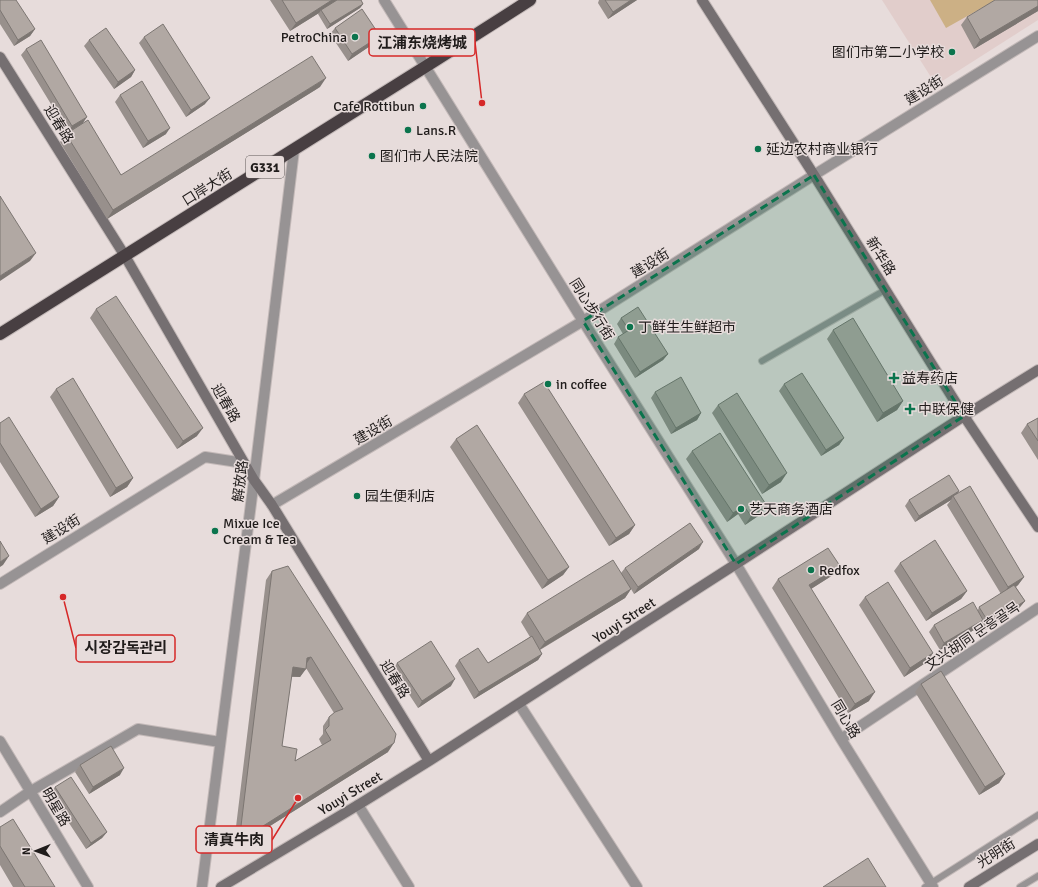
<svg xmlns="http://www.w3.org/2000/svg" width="1038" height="887" font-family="Signika,'Noto Sans SC','Noto Sans KR',sans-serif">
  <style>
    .built { fill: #e1cdcb }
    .green { fill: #ccb085 }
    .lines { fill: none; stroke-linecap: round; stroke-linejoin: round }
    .lane-casing { stroke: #c3b9b8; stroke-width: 8 }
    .street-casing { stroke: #c3b9b8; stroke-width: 12 }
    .secondary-casing { stroke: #c3b9b8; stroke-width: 12 }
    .highway-casing { stroke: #c3b9b8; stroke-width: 14 }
    .lane { stroke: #979394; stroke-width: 6 }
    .street { stroke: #979394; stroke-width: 10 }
    .secondary { stroke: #756f71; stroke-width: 10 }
    .highway { stroke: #483f42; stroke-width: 12 }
    .wall { fill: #98908c; fill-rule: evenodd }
    .shaded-wall { fill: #7c7672 }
    .building { fill: #b1a8a3; stroke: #7c7672; fill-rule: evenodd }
    .marked { fill: #0b744d; fill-opacity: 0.2; stroke: #0b744d; stroke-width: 3; stroke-dasharray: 8 5; stroke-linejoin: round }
    .poi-dot { fill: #0b744d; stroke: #e7dcdb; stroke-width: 1.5 }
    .labels { text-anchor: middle; stroke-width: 3; stroke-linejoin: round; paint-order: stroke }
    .shield { fill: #e7dcdb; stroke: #5c5655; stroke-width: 1 }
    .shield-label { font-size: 13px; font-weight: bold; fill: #201c1b }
    .poi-label { font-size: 14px; fill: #201c1b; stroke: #e7dcdb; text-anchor: start }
    .street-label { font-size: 14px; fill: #201c1b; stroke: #e7dcdb }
    .leader { fill: none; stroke: #d62828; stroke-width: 1.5 }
    .callout-dot { fill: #d62828; stroke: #e7dcdb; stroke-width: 1.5 }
    .callout { fill: #e7dcdb; stroke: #d62828; stroke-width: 1.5 }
    .callout-label { font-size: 15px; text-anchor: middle; font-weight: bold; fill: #201c1b }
  </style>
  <rect width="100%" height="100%" fill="#e7dcdb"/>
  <path class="built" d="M 882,0 L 1038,0 L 1038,20 L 936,85 Z"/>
  <path class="green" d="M 930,0 L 996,0 L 946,28 Z"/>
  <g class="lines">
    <g class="lane-casing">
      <path id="lane" d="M 762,361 L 885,290
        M 925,887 L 1038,815
        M 1020,887 L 1038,876"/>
    </g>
    <g class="street-casing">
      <path id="street" d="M 384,0 L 583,321 L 736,564 L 841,739 L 933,887
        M 272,505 L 583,321 L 814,175 L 1038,36
        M 0,584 L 205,457 L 244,463
        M 519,704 L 637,887
        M 841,739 L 1038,608
        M 0,741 L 88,887
        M 358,805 L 409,887
        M 0,812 L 31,791 L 138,729 L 220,742
        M 202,887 L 254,480 L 294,150"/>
    </g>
    <g class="secondary-casing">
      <path id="secondary" d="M 702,0 L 814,175 L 964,416 L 1038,527
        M 0,57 L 125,256 L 254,480 L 272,505 L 429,761
        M 221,887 L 358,805 L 429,761 L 736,564 L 964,416 L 1038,370
        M 969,887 L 1038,844"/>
    </g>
    <g class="highway-casing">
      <path id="highway" d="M 0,334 L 425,67 L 530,0"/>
    </g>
    <use href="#lane" class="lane"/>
    <use href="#street" class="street"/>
    <use href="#secondary" class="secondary"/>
    <use href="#highway" class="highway"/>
  </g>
  <path class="wall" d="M 0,0 L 35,29 L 30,36 L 14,46 L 0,24 Z
    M 270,0 L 361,0 L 363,4 L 360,8 L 327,29 L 318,14 L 319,13 L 290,31 Z
    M 599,0 L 637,0 L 608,19 L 598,3 Z
    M 1038,0 L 1038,11 L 974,49 L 961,25 L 967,17 Z
    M 335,28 L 380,36 L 376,42 L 348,61 L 330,34 Z
    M 144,37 L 205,104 L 186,117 L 139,43 Z
    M 89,40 L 135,70 L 131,77 L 114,89 L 84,46 Z
    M 26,49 L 83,123 L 121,175 L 320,87 L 107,219 L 60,142 L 66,134 L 68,132 L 21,55 Z
    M 120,95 L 166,134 L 143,148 L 115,102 Z
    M 96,309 L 197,436 L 177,449 L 90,318 Z
    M 621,318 L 668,354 L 663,360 L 635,378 L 614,344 L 618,337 L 623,334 L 617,324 Z
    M 833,330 L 903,401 L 897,410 L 877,422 L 827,339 Z
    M 784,384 L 844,438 L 839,445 L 821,456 L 779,391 Z
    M 56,389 L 133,478 L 127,487 L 110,497 L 50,397 Z
    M 655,392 L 701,413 L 697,420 L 671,434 L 651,398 Z
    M 524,394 L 635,525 L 629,534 L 609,546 L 518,403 Z
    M 718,405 L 781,482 L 762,494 L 712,413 Z
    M 1038,418 L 1038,460 L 1021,433 L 1027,424 Z
    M 0,423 L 59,497 L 53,506 L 35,517 L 0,462 Z
    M 456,439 L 569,567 L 563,575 L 542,589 L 450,447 Z
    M 692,451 L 761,514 L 745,525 L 738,514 L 727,522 L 686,459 Z
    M 957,494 L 1024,577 L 1018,585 L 1016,587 L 1025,601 L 1020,607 L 985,630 L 981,624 L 979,627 L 940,650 L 929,632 L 934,625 L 978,610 L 979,607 L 1001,594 L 947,505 L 951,500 L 915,522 L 905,506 L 909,500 Z
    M 699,549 L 634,594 L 631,589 L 625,598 L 540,650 L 542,654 L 538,660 L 474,699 L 455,666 L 459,660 L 488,663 L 530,637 L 521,622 L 527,613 L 621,573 L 625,568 Z
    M 900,563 L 967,591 L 961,599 L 926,621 L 894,571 Z
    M 272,571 L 388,752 L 246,841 L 235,835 L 266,580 ZM 306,668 L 334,713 L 329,717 L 323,726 L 323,734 L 319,739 L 322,745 L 295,761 L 282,746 L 291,677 L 300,677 Z
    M 833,575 L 811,589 L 869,701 L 848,713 L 772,588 L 778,579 Z
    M 865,597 L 933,653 L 927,662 L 904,677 L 859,605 Z
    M 397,663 L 451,686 L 418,708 L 393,670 Z
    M 921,684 L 1005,774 L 999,783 L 979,795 L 915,692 Z
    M 80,765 L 120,775 L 89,794 L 75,772 Z
    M 55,787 L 107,832 L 102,838 L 86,849 L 50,794 Z
    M 0,827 L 55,887 L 13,887 L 0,865 Z"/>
  <path class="shaded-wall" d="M 332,0 L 339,0 L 321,10 L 319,13 L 290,31 L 296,23 Z
    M 631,0 L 637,0 L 608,19 L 613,12 Z
    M 363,4 L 360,8 L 327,29 L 330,24 Z
    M 1038,6 L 1038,11 L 974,49 L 980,40 Z
    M 35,29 L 30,36 L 14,46 L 18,40 Z
    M 380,36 L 376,42 L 348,61 L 352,54 Z
    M 135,70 L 131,77 L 114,89 L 118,82 Z
    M 326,78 L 320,87 L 107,219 L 113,210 Z
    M 210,98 L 205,104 L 186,117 L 191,110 Z
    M 87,117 L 83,123 L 68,132 L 72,126 Z
    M 170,128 L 166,134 L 143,148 L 148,141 Z
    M 36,253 L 30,261 L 0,281 L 0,276 Z
    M 668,354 L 663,360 L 635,378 L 640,372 Z
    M 903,401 L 897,410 L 877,422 L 883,413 Z
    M 701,413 L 697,420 L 671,434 L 676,428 Z
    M 203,428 L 197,436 L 177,449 L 183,441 Z
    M 844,438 L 839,445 L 821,456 L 826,450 Z
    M 787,473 L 781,482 L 762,494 L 769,485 Z
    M 133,478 L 127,487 L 110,497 L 116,488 Z
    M 959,491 L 955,497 L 953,496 L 951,500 L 915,522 L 919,516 Z
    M 59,497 L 53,506 L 35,517 L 41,509 Z
    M 744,506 L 738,514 L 727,522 L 733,513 Z
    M 767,506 L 761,514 L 745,525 L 751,516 Z
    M 635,525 L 629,534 L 609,546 L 616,538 Z
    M 703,542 L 699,549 L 634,594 L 638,587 Z
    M 9,556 L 3,565 L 0,567 L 0,562 Z
    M 840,566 L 833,575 L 803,594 L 809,585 Z
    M 569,567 L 563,575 L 542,589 L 548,580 Z
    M 1024,577 L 1018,585 L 1002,596 L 1008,587 Z
    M 631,589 L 625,598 L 539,650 L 545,642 Z
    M 967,591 L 961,599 L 926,621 L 932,613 Z
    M 1025,601 L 1020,607 L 985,630 L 989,623 Z
    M 983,620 L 979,627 L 940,650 L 944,643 Z
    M 933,653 L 927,662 L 904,677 L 910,668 Z
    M 542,654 L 538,660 L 474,699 L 479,692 Z
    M 311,657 L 305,666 L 307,658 Z
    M 293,667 L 306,669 L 300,677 L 286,676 Z
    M 455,679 L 451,686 L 418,708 L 422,701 Z
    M 875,692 L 869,701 L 848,713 L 855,704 Z
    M 394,743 L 388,752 L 246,841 L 252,833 Z
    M 124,768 L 120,775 L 89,794 L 93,787 Z
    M 1005,774 L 999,783 L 979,795 L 985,787 Z
    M 107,832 L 102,838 L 86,849 L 91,843 Z"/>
  <path class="building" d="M 0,0 L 16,0 L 35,29 L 18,40 L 0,10 Z
    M 282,0 L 332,0 L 296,23 Z
    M 337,0 L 361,0 L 363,4 L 330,24 L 321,10 Z
    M 605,0 L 631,0 L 613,12 Z
    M 995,0 L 1038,0 L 1038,6 L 980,40 L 967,17 Z
    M 362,9 L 380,36 L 352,54 L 335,28 Z
    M 163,24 L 210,98 L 191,110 L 144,37 Z
    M 106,28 L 135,70 L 118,82 L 89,40 Z
    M 41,40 L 87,117 L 72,126 L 26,49 Z
    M 312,56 L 326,78 L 113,210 L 66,134 L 88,120 L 121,175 Z
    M 142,81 L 170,128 L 148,141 L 120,95 Z
    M 0,196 L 36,253 L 0,276 Z
    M 116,296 L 203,428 L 183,441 L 96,309 Z
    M 638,307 L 668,354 L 640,372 L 618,337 L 629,330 L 621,318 Z
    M 853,318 L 903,401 L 883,413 L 833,330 Z
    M 802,373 L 844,438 L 826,450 L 784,384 Z
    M 681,377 L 701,413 L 676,428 L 655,392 Z
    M 73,378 L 133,478 L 116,488 L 56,389 Z
    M 544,382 L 635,525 L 616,538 L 524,394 Z
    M 737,393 L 787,473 L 769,485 L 718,405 Z
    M 9,417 L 59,497 L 41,509 L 0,443 L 0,423 Z
    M 1038,418 L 1038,441 L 1027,424 Z
    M 477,425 L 569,567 L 548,580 L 456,439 Z
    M 720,433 L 767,506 L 751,516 L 744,506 L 733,513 L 692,451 Z
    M 949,475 L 959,491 L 919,516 L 909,500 Z
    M 970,486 L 1024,577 L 1008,587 L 953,496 Z
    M 690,523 L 703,542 L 638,587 L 625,568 Z
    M 935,540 L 967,591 L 932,613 L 900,563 Z
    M 0,541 L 9,556 L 0,562 Z
    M 828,548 L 840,566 L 809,585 L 875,692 L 855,704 L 778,579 Z
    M 613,560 L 631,589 L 545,642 L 527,613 Z
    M 288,566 L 396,734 L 394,743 L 252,833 L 241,826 L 272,571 ZM 311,657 L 343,709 L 335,712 L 329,717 L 329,726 L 325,730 L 331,740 L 295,761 L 297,749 L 282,746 L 293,667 L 306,669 L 307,658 Z
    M 888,582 L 933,653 L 910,668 L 865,597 Z
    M 1014,585 L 1025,601 L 989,623 L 979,607 Z
    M 973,602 L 983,620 L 944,643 L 934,625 Z
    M 532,636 L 542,654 L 479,692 L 459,660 L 478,648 L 488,663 Z
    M 431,641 L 455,679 L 422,701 L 397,663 Z
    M 941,671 L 1005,774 L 985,787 L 921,684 Z
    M 111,746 L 124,768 L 93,787 L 80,765 Z
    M 71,777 L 107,832 L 91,843 L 55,787 Z
    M 13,819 L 55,887 L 25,887 L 0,846 L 0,827 Z
    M 868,858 L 886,887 L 823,887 Z"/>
  <path class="marked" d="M 814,175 L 964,416 L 736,564 L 583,321 Z"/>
  <g class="poi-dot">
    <circle cx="355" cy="37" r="4"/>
    <circle cx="952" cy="52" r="4"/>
    <circle cx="423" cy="106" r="4"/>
    <circle cx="408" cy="130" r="4"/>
    <circle cx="758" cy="149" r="4"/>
    <circle cx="372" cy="156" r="4"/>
    <circle cx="630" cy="327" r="4"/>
    <path d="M892 372h4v4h4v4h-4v4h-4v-4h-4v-4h4z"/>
    <circle cx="548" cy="384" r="4"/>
    <path d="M908 403h4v4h4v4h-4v4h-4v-4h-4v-4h4z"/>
    <circle cx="357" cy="496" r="4"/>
    <circle cx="741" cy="509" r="4"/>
    <circle cx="215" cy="531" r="4"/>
    <circle cx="811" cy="570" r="4"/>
  </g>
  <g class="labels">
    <rect class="shield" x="246" y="156" width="38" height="22" rx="3"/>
    <g class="shield-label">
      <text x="265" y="172">G331</text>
    </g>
    <g class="poi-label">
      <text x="347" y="42" text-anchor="end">PetroChina</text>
      <text x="944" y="57" text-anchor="end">图们市第二小学校</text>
      <text x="415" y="111" text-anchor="end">Cafe Rottibun</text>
      <text x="416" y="135">Lans.R</text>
      <text x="766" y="154">延边农村商业银行</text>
      <text x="380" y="161">图们市人民法院</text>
      <text x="638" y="332">丁鲜生生鲜超市</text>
      <text x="902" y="383">益寿药店</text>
      <text x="556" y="389">in coffee</text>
      <text x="918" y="414">中联保健</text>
      <text x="365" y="501">园生便利店</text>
      <text x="749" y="514">艺天商务酒店</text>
      <text x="223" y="528">Mixue Ice<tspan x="223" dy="16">Cream &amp; Tea</tspan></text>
      <text x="819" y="575">Redfox</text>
    </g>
    <g class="street-label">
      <text transform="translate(924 90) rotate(-32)" y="5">建设街</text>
      <text transform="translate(59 124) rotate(58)" y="5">迎春路</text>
      <text transform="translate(207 187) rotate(-32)" y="5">口岸大街</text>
      <text transform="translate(881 256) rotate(58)" y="5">新华路</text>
      <text transform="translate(650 263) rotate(-32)" y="5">建设街</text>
      <text transform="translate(592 309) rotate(58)" y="5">同心步行街</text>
      <text transform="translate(226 403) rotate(60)" y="5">迎春路</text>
      <text transform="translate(373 430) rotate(-31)" y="5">建设街</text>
      <text transform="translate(240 481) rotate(-83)" y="5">解放路</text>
      <text transform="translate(61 529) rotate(-32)" y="5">建设街</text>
      <text transform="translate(624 620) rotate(-33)" y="5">Youyi Street</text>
      <text transform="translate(972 636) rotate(-34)" y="5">文兴胡同 문흥골목</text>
      <text transform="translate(395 679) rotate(58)" y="5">迎春路</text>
      <text transform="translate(846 719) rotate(59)" y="5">同心路</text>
      <text transform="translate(350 793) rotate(-31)" y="5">Youyi Street</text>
      <text transform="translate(56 807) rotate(59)" y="5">明星路</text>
      <text transform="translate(996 853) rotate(-32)" y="5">光明街</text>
    </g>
  </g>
  <path class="leader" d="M482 103L475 42M63 597L76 648M298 798L272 840"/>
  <g class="callout-dot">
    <circle cx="482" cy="103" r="4"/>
    <circle cx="63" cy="597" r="4"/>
    <circle cx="298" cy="798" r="4"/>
  </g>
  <g class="callout">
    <rect x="369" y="29" width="106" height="27" rx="4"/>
    <rect x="76" y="635" width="99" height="27" rx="4"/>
    <rect x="196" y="826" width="76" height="27" rx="4"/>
  </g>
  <g class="callout-label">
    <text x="422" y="48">江浦东烧烤城</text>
    <text x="126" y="653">시장감독관리</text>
    <text x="234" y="845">清真牛肉</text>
  </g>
  <g transform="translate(36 851) rotate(269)" stroke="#e7dcdb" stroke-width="3" paint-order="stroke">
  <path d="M0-3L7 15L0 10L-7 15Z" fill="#201c1b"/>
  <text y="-6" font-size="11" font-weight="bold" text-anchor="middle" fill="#201c1b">N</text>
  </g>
</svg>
